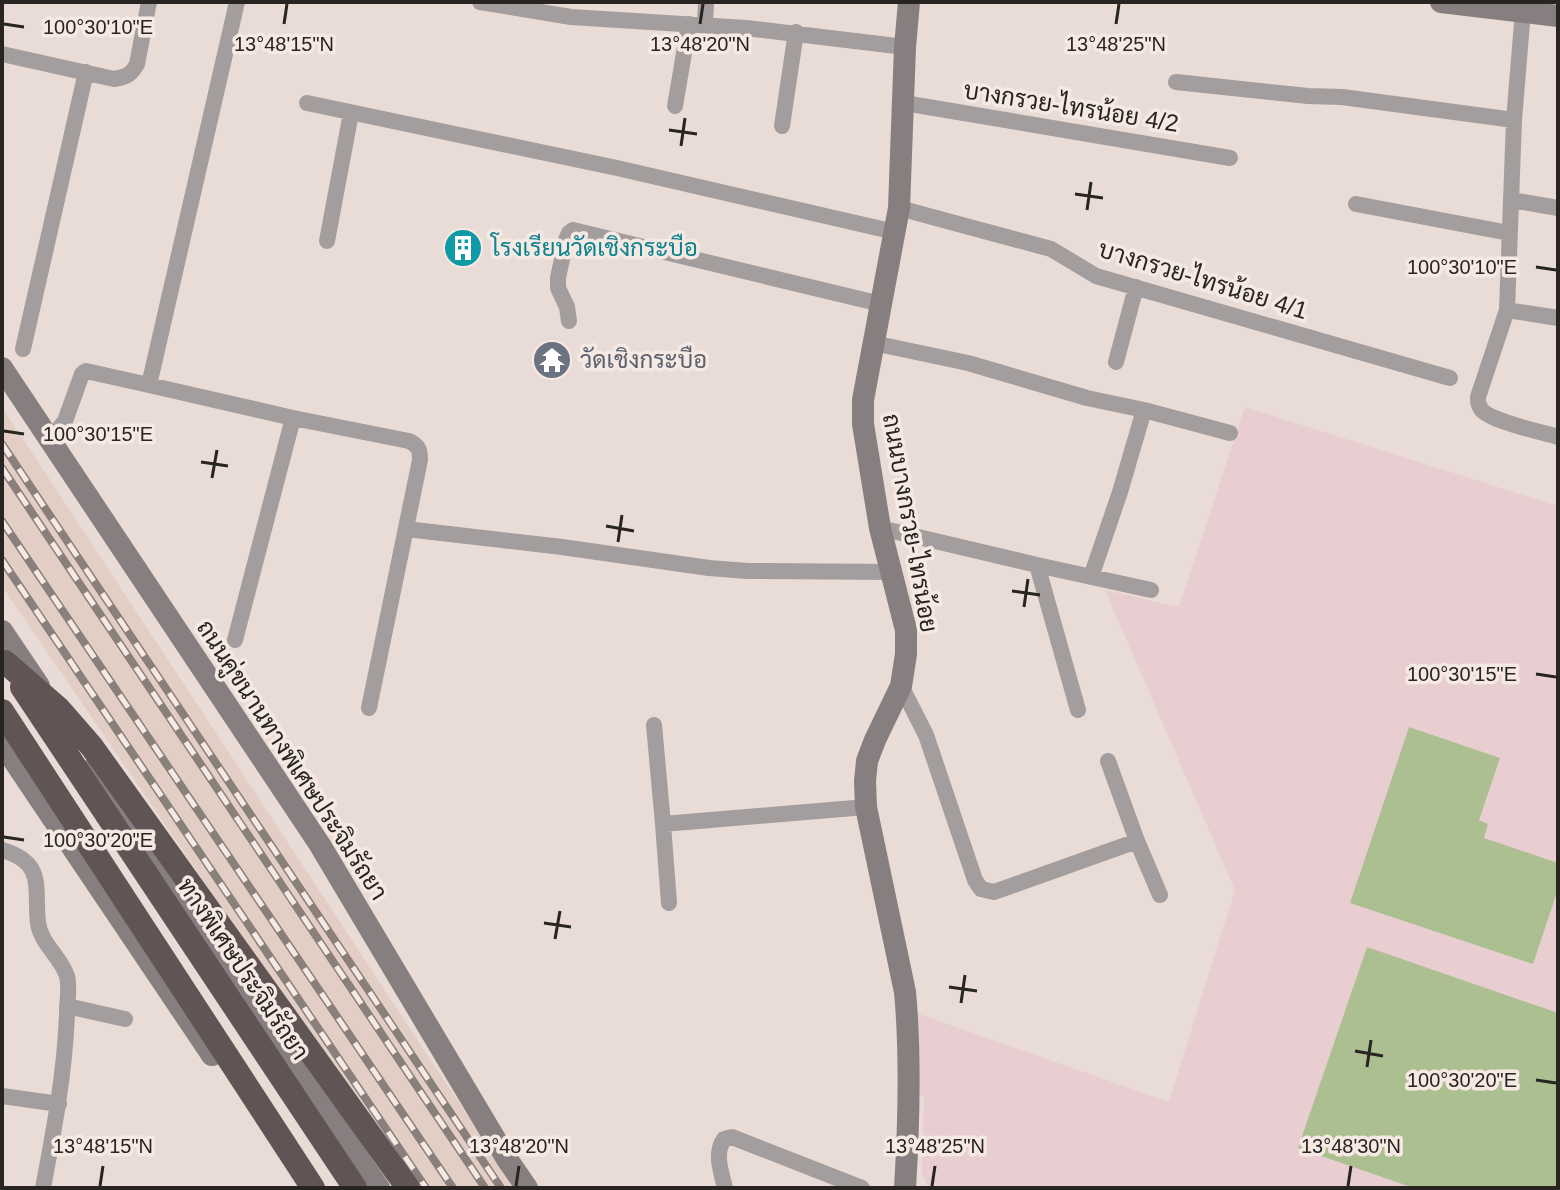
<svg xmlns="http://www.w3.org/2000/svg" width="1560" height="1190" font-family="Helvetica,Sarabun,sans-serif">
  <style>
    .industrial { fill: #e8cdd1 }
    .built { fill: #e3cec5 }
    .green { fill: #acbf90 }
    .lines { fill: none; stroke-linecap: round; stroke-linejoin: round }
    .street { stroke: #a49d9e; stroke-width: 16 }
    .secondary { stroke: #877e7f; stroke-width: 22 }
    .rail-casing { stroke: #89807b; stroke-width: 8 }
    .rail { stroke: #f6e9e3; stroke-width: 5; stroke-dasharray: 15; stroke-linecap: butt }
    .highway-bridge { stroke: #615455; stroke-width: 24 }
    .ticks { fill: none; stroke: #282421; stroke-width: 3 }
    .labels { text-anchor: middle; stroke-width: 7; stroke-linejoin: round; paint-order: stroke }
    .street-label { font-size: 24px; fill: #282421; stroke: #f6e9e3 }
    .culture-label { font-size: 24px; fill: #0d838f; stroke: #f6e9e3; text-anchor: start }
    .worship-label { font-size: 24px; fill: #5b616d; stroke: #f6e9e3; text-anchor: start }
    .ticks-label { font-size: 20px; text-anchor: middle; fill: #282421; stroke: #f6e9e3; stroke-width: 7; stroke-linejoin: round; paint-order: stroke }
  </style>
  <rect width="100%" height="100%" fill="#e9dbd5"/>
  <path class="industrial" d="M 1245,407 L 1558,506 L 1558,1188 L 928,1188 L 922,1173 L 924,1096 L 913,1091 L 916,1013 L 1169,1102 L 1235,890 L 1105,590 L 1179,607 Z"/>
  <path class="built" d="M 2,407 L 428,1056 L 516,1188 L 413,1188 L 2,586 Z"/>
  <path class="green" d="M 1409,727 L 1500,758 L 1479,820 L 1488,824 L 1484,838 L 1558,863 L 1558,889 L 1533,964 L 1350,903 Z
    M 1367,947 L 1558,1013 L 1558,1188 L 1414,1188 L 1298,1148 Z"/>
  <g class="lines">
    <path class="street" d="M 237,2 L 149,385 L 293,418 L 409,441 C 419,446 420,450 420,460 L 369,708
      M 480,2 L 571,17 L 746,28 L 905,47
      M 1523,11 L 1514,120 L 1507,310 L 1478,397 C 1478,402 1478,404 1481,409 C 1489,421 1542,432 1558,437
      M 705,25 L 706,2
      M 2,54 L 114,79 C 126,77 131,75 137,64 L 149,2
      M 1176,82 L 1308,96 L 1342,97 L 1514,120
      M 307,103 L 617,168 L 895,232
      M 904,103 L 1230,158
      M 675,106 L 689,24
      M 782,126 L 796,32
      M 1512,200 L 1558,208
      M 1356,204 L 1509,233
      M 899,208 L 1051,249 L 1096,276 L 1450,378
      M 327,241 L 351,113
      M 1507,310 L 1558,318
      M 569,321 L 567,307 L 558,288 L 558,278 L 566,240 L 569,233 L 573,230 L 881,304
      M 873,343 L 968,363 L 1087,398 L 1144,410 L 1120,492 L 1091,577
      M 23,349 L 86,72
      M 1116,362 L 1136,287
      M 1144,410 L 1230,433
      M 50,440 L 65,421 L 82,374 L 86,371 L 149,385
      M 880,528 L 1037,565 L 1078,710
      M 406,529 L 562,547 L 709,568 L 748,571 L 892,572
      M 1037,565 L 1151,590
      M 235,640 L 293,418
      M 901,686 L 926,735 L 975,880 L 981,889 L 994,892 L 1137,841 L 1108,761
      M 654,725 L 663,824 L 866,807
      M 663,824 L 669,903
      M 1137,841 L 1160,895
      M 2,850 C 46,863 34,887 38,923 C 41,944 61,957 67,976 C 70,987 67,1001 67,1013 C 65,1072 54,1130 43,1188
      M 67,1006 L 125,1019
      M 2,1096 L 59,1104
      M 725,1188 C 721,1171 714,1154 724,1139 L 732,1137 L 862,1188"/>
    <path class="secondary" d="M 1441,2 L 1558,16
      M 2,368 L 320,845 L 507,1159 L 527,1188
      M 2,631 L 39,686
      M 2,743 L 212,1055
      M 94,768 L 191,915 L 379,1188
      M 905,1188 C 909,1123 911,1057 905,992 L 866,807 L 865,781 L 867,761 L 875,740 L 901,686 L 906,654 L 906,630 L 880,528 L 863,424 L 863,400 L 899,208 L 905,47 L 909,2"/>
    <g class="rail-casing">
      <path id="rail" d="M 2,444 L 501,1188
        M 2,468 L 485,1188
        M 2,521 L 453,1188
        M 2,560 L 426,1188"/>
    </g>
    <use href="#rail" class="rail"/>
    <path class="highway-bridge" d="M 5,662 L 58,708 L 92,747 L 408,1188
      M 22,687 L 355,1188
      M 2,711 L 313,1188"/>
  </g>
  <path class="ticks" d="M 4,24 L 24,27M 284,24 L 287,4M 700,24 L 703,4M 1116,24 L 1119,4M 669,130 L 697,134M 681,146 L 685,118M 1075,194 L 1103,198M 1087,210 L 1091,182M 1536,267 L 1556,270M 4,431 L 24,434M 201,462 L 228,466M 212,478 L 217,450M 606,526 L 634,531M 618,542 L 622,515M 1012,591 L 1040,595M 1024,607 L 1028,579M 1536,674 L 1556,677M 4,837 L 24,840M 544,923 L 571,927M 555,939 L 560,911M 949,987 L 977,991M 961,1003 L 965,975M 1355,1051 L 1383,1056M 1367,1067 L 1371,1040M 1536,1080 L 1556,1083M 100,1186 L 103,1166M 516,1186 L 519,1166M 932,1186 L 935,1166M 1348,1186 L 1351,1166"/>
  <defs>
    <g id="building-disc" transform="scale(2)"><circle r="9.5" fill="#0f9aa8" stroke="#f6e9e3"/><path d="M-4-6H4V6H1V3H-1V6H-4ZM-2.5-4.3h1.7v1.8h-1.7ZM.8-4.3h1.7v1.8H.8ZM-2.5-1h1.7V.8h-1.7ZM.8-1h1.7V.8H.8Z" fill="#fff"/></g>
    <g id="temple-disc" transform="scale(2)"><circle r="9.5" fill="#6b7280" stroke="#f6e9e3"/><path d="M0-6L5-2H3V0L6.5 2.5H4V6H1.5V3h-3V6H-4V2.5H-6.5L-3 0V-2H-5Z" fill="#fff"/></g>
  </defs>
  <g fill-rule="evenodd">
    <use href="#building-disc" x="463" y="248"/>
    <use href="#temple-disc" x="552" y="360"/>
  </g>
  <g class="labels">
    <g class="street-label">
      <text transform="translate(1071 107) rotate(9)" y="8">บางกรวย-ไทรน้อย 4/2</text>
      <text transform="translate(1203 280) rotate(17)" y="8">บางกรวย-ไทรน้อย 4/1</text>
      <text transform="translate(910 523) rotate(80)" y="8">ถนนบางกรวย-ไทรน้อย</text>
      <text transform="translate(292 760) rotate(57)" y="8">ถนนคู่ขนานทางพิเศษประจิมรัถยา</text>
      <text transform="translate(243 969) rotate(56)" y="8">ทางพิเศษประจิมรัถยา</text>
    </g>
    <g class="culture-label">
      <text x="491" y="256">โรงเรียนวัดเชิงกระบือ</text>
    </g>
    <g class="worship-label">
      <text x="580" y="368">วัดเชิงกระบือ</text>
    </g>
  </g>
  <g class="ticks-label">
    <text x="98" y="34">100°30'10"E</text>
    <text x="284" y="51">13°48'15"N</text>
    <text x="700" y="51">13°48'20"N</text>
    <text x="1116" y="51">13°48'25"N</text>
    <text x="1462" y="274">100°30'10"E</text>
    <text x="98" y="441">100°30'15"E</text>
    <text x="1462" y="681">100°30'15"E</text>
    <text x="98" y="847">100°30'20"E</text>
    <text x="1462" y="1087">100°30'20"E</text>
    <text x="103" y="1153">13°48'15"N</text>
    <text x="519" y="1153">13°48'20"N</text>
    <text x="935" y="1153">13°48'25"N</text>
    <text x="1351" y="1153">13°48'30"N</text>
  </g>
  <rect width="1560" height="1190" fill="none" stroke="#282421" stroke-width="8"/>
</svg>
